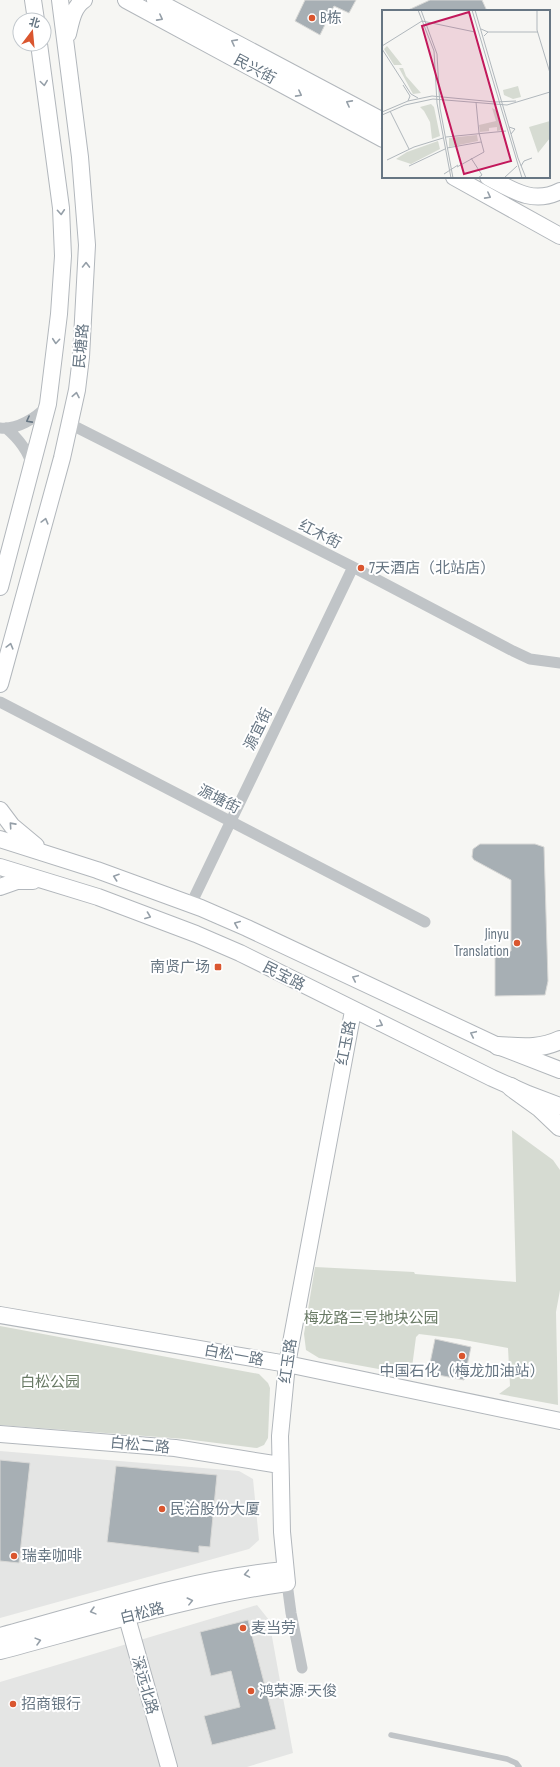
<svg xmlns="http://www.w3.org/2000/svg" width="560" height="1767" font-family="'Sofia Sans Condensed','Noto Sans SC',sans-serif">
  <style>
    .built { fill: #e4e5e4 }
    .green { fill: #d6dbd2 }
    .building { fill: #a7afb4; stroke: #d8d8d6 }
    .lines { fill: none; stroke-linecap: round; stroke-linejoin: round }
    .secondary-casing { stroke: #b2b7bc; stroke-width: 18 }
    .primary-casing { stroke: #b1b6ba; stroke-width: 20 }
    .lane { stroke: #c0c4c7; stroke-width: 5.5 }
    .street { stroke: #c0c4c7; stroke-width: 11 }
    .secondary { stroke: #fff; stroke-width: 16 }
    .primary { stroke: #fff; stroke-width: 18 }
    .oneway { stroke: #959fa8 }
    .oneway2 { stroke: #677683 }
    .poi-dot { fill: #da562f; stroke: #fff; stroke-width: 1.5 }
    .labels { text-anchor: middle; stroke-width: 4; stroke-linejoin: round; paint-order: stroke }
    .poi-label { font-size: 15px; fill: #677683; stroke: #fff; text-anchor: start }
    .street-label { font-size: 15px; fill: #677683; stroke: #fff }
    .park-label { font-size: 15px; fill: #697a65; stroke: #fff }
    .inset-road { fill: none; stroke: #b0b7bc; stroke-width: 1 }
    .view { fill: #c2185b; fill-opacity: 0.15; stroke: #c2185b; stroke-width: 2 }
    .inset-edge { fill: none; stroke: #677683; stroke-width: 2 }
  </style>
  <rect width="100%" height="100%" fill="#f6f6f3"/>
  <path class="built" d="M 0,1451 L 239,1471 L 253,1479 L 259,1540 L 249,1549 L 0,1618 Z
    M 257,1605 L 269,1620 L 293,1753 L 247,1767 L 0,1767 L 0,1682 Z"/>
  <path class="green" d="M 512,1130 L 553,1160 L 560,1170 L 560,1290 L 556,1312 L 558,1405 L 499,1394 L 510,1386 L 508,1348 L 459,1339 L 419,1334 L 416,1337 L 411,1375 L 319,1358 L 306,1350 L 304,1334 L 315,1267 L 414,1272 L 415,1274 L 516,1282 Z
    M 0,1326 L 259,1374 L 268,1383 L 270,1388 L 268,1438 L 264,1445 L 257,1448 L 185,1439 L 0,1425 Z"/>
  <path class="building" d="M 305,0 L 356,0 L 349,13 L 334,6 L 320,35 L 295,21 Z
    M 430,0 L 482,0 L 487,11 L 406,11 Z
    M 480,844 L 535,844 L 544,847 L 548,981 L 545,995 L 495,996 L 495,952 L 511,951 L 511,880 L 474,860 L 472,857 L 473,849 Z
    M 435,1339 L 471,1347 L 464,1380 L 428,1373 Z
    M 0,1460 L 30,1463 L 19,1563 L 0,1561 Z
    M 116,1466 L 217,1475 L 210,1547 L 199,1546 L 199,1553 L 107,1542 Z
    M 248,1620 L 276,1729 L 212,1745 L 204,1716 L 240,1707 L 231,1671 L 211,1676 L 200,1632 Z"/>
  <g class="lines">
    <g class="secondary-casing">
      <path id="secondary" d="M 33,0 L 36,20
        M 126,0 L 383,139
        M 155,0 L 383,121
        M 68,34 C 71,22 73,7 84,0
        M 454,177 L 560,236
        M 488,177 C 512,190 533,205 560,191
        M 0,587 L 48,404 L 59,314 L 63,256 L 61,208 L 39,44
        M 0,684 L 62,458 L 77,390 L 81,357 L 87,245 L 80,157 L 60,0
        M 0,810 L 12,826 L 36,846
        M 0,839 L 97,870 L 201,908 L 247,928 L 498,1046 L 560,1070
        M 0,867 L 98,897 L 196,934 L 240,953 L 492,1078 L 528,1094 L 560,1106
        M 0,887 L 17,881 L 33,881
        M 0,1315 L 287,1364 L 560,1421
        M 0,1434 L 175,1448 L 280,1465
        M 124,1607 L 169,1767
        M 0,1636 C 94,1611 188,1579 285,1570
        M 0,1651 C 95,1626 189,1597 287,1583 L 282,1532 L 280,1436 L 287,1364 L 353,1011"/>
    </g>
    <g class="primary-casing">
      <path id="primary" d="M 498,1046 C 520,1047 539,1050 560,1040
        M 511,1087 L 540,1108 L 560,1127"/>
    </g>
    <path class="lane" d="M 391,1735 L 507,1759 L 516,1763 L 519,1767"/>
    <path class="street" d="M 70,424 L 353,567 L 513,651 L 530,659 L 560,663
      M 0,428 C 17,430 36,418 47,406
      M 6,428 C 19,439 28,450 32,466
      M 0,702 L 425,922
      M 191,904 L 353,567
      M 287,1583 L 291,1613 L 302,1668"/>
    <use href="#secondary" class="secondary"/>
    <use href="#primary" class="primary"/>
  </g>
  <defs><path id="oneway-chevron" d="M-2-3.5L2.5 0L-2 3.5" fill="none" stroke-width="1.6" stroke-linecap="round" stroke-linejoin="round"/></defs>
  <g class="oneway">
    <use href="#oneway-chevron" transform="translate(160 18) rotate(28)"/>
    <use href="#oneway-chevron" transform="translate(234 42) rotate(-152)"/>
    <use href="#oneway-chevron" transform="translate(44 83) rotate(82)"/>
    <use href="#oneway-chevron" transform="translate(299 94) rotate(28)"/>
    <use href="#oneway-chevron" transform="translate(349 103) rotate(-152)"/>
    <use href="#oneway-chevron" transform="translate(488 196) rotate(28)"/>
    <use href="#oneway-chevron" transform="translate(61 212) rotate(86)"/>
    <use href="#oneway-chevron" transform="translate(86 265) rotate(-89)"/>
    <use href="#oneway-chevron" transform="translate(56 341) rotate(95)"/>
    <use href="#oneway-chevron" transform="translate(76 395) rotate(-79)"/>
    <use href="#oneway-chevron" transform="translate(45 521) rotate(-75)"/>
    <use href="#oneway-chevron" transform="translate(10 646) rotate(-75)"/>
    <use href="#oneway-chevron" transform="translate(12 825) rotate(-132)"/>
    <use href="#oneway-chevron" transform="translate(116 877) rotate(-161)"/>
    <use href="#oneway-chevron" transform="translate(148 916) rotate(21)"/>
    <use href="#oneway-chevron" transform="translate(237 924) rotate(-157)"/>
    <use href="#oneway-chevron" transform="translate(355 978) rotate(-155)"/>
    <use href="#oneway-chevron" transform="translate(380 1024) rotate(26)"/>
    <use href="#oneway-chevron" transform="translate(473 1034) rotate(-155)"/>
    <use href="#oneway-chevron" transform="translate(247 1574) rotate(170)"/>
    <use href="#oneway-chevron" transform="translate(190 1601) rotate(-14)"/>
    <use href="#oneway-chevron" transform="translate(93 1611) rotate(165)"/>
    <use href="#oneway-chevron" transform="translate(38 1641) rotate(-15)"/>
  </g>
  <use class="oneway2" href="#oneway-chevron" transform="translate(29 420) rotate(152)"/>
  <g class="poi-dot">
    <circle cx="312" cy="18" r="4"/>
    <circle cx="361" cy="568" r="4"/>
    <circle cx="517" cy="943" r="4"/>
    <rect x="214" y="963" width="8" height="8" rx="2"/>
    <circle cx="462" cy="1356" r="4"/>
    <circle cx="162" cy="1509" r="4"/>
    <circle cx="14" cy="1556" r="4"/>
    <circle cx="243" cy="1628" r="4"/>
    <circle cx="251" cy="1691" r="4"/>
    <circle cx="13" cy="1704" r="4"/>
  </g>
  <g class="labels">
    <g class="poi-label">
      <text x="320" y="23">B栋</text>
      <text x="369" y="573">7天酒店（北站店）</text>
      <text x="509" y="939" text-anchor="end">Jinyu<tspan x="509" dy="17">Translation</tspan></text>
      <text x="210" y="972" text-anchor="end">南贤广场</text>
      <text x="462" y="1376" text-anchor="middle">中国石化（梅龙加油站）</text>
      <text x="170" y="1514">民治股份大厦</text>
      <text x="22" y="1561">瑞幸咖啡</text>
      <text x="251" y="1633">麦当劳</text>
      <text x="259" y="1696">鸿荣源·天俊</text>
      <text x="21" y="1709">招商银行</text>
    </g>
    <g class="street-label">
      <text transform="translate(255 69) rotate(28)" y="5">民兴街</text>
      <text transform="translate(81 346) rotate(-85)" y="5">民塘路</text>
      <text transform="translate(320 534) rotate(27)" y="5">红木街</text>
      <text transform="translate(258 729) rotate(-64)" y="5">源宜街</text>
      <text transform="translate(219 799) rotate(27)" y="5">源塘街</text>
      <text transform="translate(284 976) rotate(27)" y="5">民宝路</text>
      <text transform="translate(346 1043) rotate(-79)" y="5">红玉路</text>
      <text transform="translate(234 1355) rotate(10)" y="5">白松一路</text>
      <text transform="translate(288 1361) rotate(-82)" y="5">红玉路</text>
      <text transform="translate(140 1445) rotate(5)" y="5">白松二路</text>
      <text transform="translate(142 1613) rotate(-14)" y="5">白松路</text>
      <text transform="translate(145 1685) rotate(74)" y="5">深远北路</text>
    </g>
    <g class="park-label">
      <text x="371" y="1323">梅龙路三号地块公园</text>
      <text x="50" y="1387">白松公园</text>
    </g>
  </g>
  <g transform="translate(382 10)">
    <rect width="168" height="168" fill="#f6f6f3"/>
    <path d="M 5,36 L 20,55 L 12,55 L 2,39 ZM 17,58 L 21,58 L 24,66 L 39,83 L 31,84 ZM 136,76 L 139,87 L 131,89 L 122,85 L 121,80 ZM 49,94 L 52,97 L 58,126 L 50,129 L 48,112 L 42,101 L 38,97 ZM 110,98 L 116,101 L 120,120 L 115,121 L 115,117 L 107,118 L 107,121 L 98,122 L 97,115 L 114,111 ZM 168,111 L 168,128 L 156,143 L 147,117 ZM 95,125 L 96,131 L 67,137 L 67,128 ZM 56,131 L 58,139 L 29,154 L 14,149 L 25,142 Z" fill="#d6dbd2"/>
    <path class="inset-road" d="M 36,0 L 52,41 L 55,93 L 69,168M 39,0 L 55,44 L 58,98 L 71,168M 90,0 L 140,168M 93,0 L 136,148 L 144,168M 155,0 L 155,20 L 168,63M 99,19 L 106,22 L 102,26M 106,22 L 156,22M 0,36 L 40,11 L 93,22M 0,39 L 29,84 L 36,88M 21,75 L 28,86 L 26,91M 8,101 L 27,139M 0,102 L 26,91 L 50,86 L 113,92 L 134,91M 0,105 L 23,95 L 51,89 L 125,95 L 168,82M 127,117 L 133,119 L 129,124M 64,127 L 124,121M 65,138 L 99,132M 89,148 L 100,165 L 96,168M 5,150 L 32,137 L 61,128M 27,156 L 63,139M 139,156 L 142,151 L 150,148M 75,157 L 102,142 L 97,123 L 94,92M 62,164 L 76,155M 122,168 L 135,156"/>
    <path class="view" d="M 87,2 L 129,151 L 82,164 L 40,16 Z"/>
    <rect width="168" height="168" class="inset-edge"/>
  </g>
  <g transform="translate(32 32) rotate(16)"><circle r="19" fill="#ffffff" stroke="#c2c8cd"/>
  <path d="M0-3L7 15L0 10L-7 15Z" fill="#da562f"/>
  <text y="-6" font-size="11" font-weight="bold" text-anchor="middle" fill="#677683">北</text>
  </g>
</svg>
